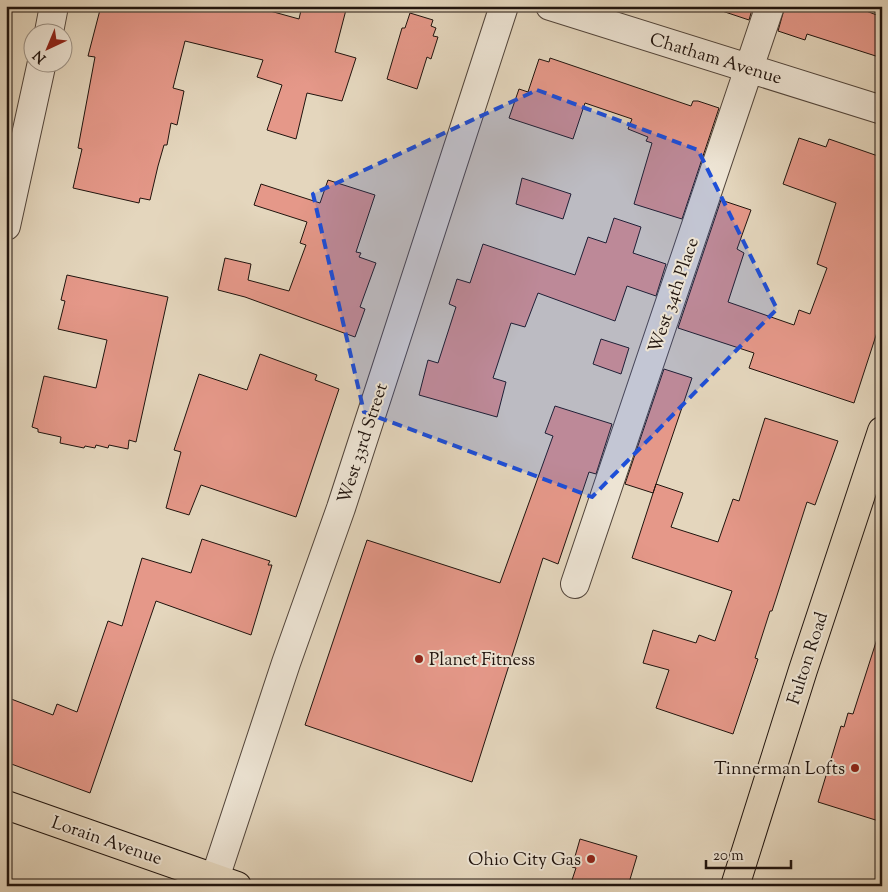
<svg xmlns="http://www.w3.org/2000/svg" width="888" height="892" font-family="'Sorts Mill Goudy',serif">
  <style>
    .building { fill: #e59889; stroke: #20140e }
    .lines { fill: none; stroke-linecap: round; stroke-linejoin: round }
    .minor-casing { stroke: #51443a; stroke-width: 30 }
    .major-casing { stroke: #20140e; stroke-width: 30 }
    .minor { stroke: #ede4d4; stroke-width: 28 }
    .major { stroke: #e4d6bd; stroke-width: 28 }
    .marked { fill: #1d4ed8; fill-opacity: 0.2; stroke: #1d4ed8; stroke-width: 4; stroke-dasharray: 10 6; stroke-linejoin: round }
    .poi-dot { fill: #8f2418; stroke: #ede4d4; stroke-width: 2 }
    .labels { text-anchor: middle; stroke-width: 4; stroke-linejoin: round; paint-order: stroke }
    .street-label { font-size: 18px; fill: #20140e; stroke: #ede4d4 }
    .poi-label { font-size: 18px; fill: #20140e; stroke: #ede4d4; text-anchor: end }
  </style>
  <rect width="100%" height="100%" fill="#e4d6bd"/>
  <filter id="stains"><feTurbulence type="fractalNoise" baseFrequency=".004" numOctaves="4"/><feColorMatrix values="0 0 0 0 .2 0 0 0 0 .09 0 0 0 0 .02 0 0 0 .5 -.17"/></filter>
  <radialGradient id="worn" r=".72"><stop offset=".6" stop-color="#630" stop-opacity="0"/><stop offset="1" stop-color="#630" stop-opacity=".3"/></radialGradient>
  <path class="building" d="M 101,6 L 252,6 L 299,19 L 302,6 L 347,6 L 335,52 L 356,58 L 342,101 L 307,93 L 296,139 L 267,130 L 282,85 L 257,77 L 263,60 L 185,41 L 173,88 L 184,91 L 177,125 L 171,123 L 167,145 L 164,145 L 158,166 L 150,200 L 140,198 L 139,203 L 73,188 L 82,149 L 78,148 L 95,57 L 88,56 Z
    M 723,6 L 753,6 L 749,20 L 722,11 Z
    M 785,6 L 853,6 L 882,17 L 882,58 L 807,34 L 805,40 L 778,31 Z
    M 410,13 L 433,20 L 431,26 L 436,28 L 433,36 L 438,37 L 431,59 L 427,57 L 417,89 L 387,79 L 402,28 L 405,28 Z
    M 550,58 L 691,106 L 693,101 L 698,101 L 719,108 L 682,219 L 634,204 L 652,143 L 646,141 L 648,137 L 628,129 L 632,119 L 585,103 L 573,139 L 509,118 L 519,89 L 528,92 L 539,59 L 549,62 Z
    M 799,138 L 826,147 L 829,139 L 878,156 L 877,161 L 882,163 L 882,317 L 854,403 L 749,368 L 754,353 L 678,328 L 721,200 L 751,210 L 737,249 L 744,253 L 728,302 L 794,325 L 799,310 L 810,314 L 827,268 L 817,264 L 836,203 L 783,184 Z
    M 522,178 L 571,194 L 563,219 L 516,204 Z
    M 328,180 L 375,195 L 356,252 L 361,253 L 359,257 L 376,263 L 360,307 L 365,309 L 355,337 L 245,297 L 218,290 L 225,258 L 251,264 L 248,280 L 289,291 L 306,245 L 300,243 L 307,222 L 254,205 L 261,184 L 320,203 Z
    M 614,218 L 641,227 L 633,253 L 666,264 L 656,296 L 627,286 L 615,321 L 538,293 L 525,327 L 511,323 L 493,378 L 506,382 L 497,417 L 419,395 L 428,360 L 438,363 L 456,307 L 449,304 L 457,279 L 470,283 L 483,244 L 575,275 L 588,237 L 606,243 Z
    M 67,275 L 168,297 L 136,442 L 129,440 L 128,449 L 109,445 L 108,448 L 96,445 L 95,448 L 85,446 L 84,448 L 60,443 L 61,437 L 38,432 L 38,429 L 32,427 L 44,376 L 96,388 L 107,340 L 58,329 L 65,301 L 61,300 Z
    M 601,339 L 629,348 L 621,374 L 593,364 Z
    M 260,354 L 317,375 L 315,380 L 339,389 L 296,517 L 201,485 L 189,515 L 166,508 L 181,452 L 174,450 L 199,374 L 247,390 Z
    M 664,369 L 692,378 L 653,493 L 625,484 Z
    M 555,406 L 612,424 L 596,474 L 589,472 L 558,564 L 543,558 L 472,782 L 305,725 L 367,540 L 500,583 L 553,436 L 545,433 Z
    M 765,418 L 838,441 L 815,505 L 807,502 L 772,611 L 770,611 L 755,658 L 758,659 L 733,734 L 656,708 L 669,670 L 643,663 L 653,630 L 696,643 L 699,635 L 715,641 L 732,591 L 632,558 L 656,484 L 683,493 L 671,527 L 718,542 L 733,499 L 739,501 Z
    M 202,539 L 270,561 L 268,565 L 272,565 L 251,635 L 156,601 L 90,793 L 6,762 L 6,697 L 53,715 L 57,704 L 77,712 L 108,621 L 122,626 L 142,558 L 191,573 Z
    M 877,639 L 882,640 L 882,822 L 818,802 L 841,726 L 844,727 L 848,713 L 853,714 Z
    M 580,839 L 637,856 L 628,886 L 570,886 L 576,868 L 572,867 Z"/>
  <g class="lines">
    <g class="minor-casing">
      <path id="minor" d="M 550,6 L 882,110
        M 49,32 L 54,6
        M 6,226 L 42,62
        M 575,584 L 770,6
        M 215,878 L 286,663 L 341,508 L 504,6"/>
    </g>
    <g class="major-casing">
      <path id="major" d="M 6,805 L 237,886
        M 735,886 L 803,670 L 882,431"/>
    </g>
    <use href="#minor" class="minor"/>
    <use href="#major" class="major"/>
  </g>
  <path class="marked" d="M 537,90 L 698,150 L 777,309 L 592,497 L 364,412 L 313,194 Z"/>
  <g class="poi-dot">
    <circle cx="419" cy="659" r="5"/>
    <circle cx="855" cy="768" r="5"/>
    <circle cx="591" cy="859" r="5"/>
  </g>
  <g class="labels">
    <g class="street-label">
      <text transform="translate(716 58) rotate(17)" y="6">Chatham Avenue</text>
      <text transform="translate(673 295) rotate(-71)" y="6">West 34th Place</text>
      <text transform="translate(362 443) rotate(-72)" y="6">West 33rd Street</text>
      <text transform="translate(807 658) rotate(-72)" y="6">Fulton Road</text>
      <text transform="translate(107 840) rotate(19)" y="6">Lorain Avenue</text>
    </g>
    <g class="poi-label">
      <text x="429" y="665" text-anchor="start">Planet Fitness</text>
      <text x="845" y="774">Tinnerman Lofts</text>
      <text x="581" y="865">Ohio City Gas</text>
    </g>
  </g>
  <rect width="888" height="892" fill="none" stroke="#e4d6bd" stroke-width="25"/>
  <rect x="8" y="8" width="873" height="877" fill="none" stroke="#20140e" stroke-width="2.5"/>
  <rect x="12" y="12" width="863" height="867" fill="none" stroke="#20140e"/>
  <g transform="translate(48 48) rotate(224)"><circle r="24" fill="#ede4d4" stroke="#9b9185"/>
  <path d="M0-4L9 19L0 12L-9 19Z" fill="#8f2418"/>
  <text y="-8" font-size="14" font-weight="bold" text-anchor="middle" fill="#20140e">N</text>
  </g>
  <path d="M706 860v8h85v-8" fill="none" stroke="#20140e" stroke-width="2.5"/>
  <text x="713" y="860" font-size="15" fill="#20140e" stroke="#ede4d4" stroke-width="4" paint-order="stroke">20 m</text>
  <rect width="100%" height="100%" filter="url(#stains)"/>
  <rect width="100%" height="100%" fill="url(#worn)"/>
</svg>
